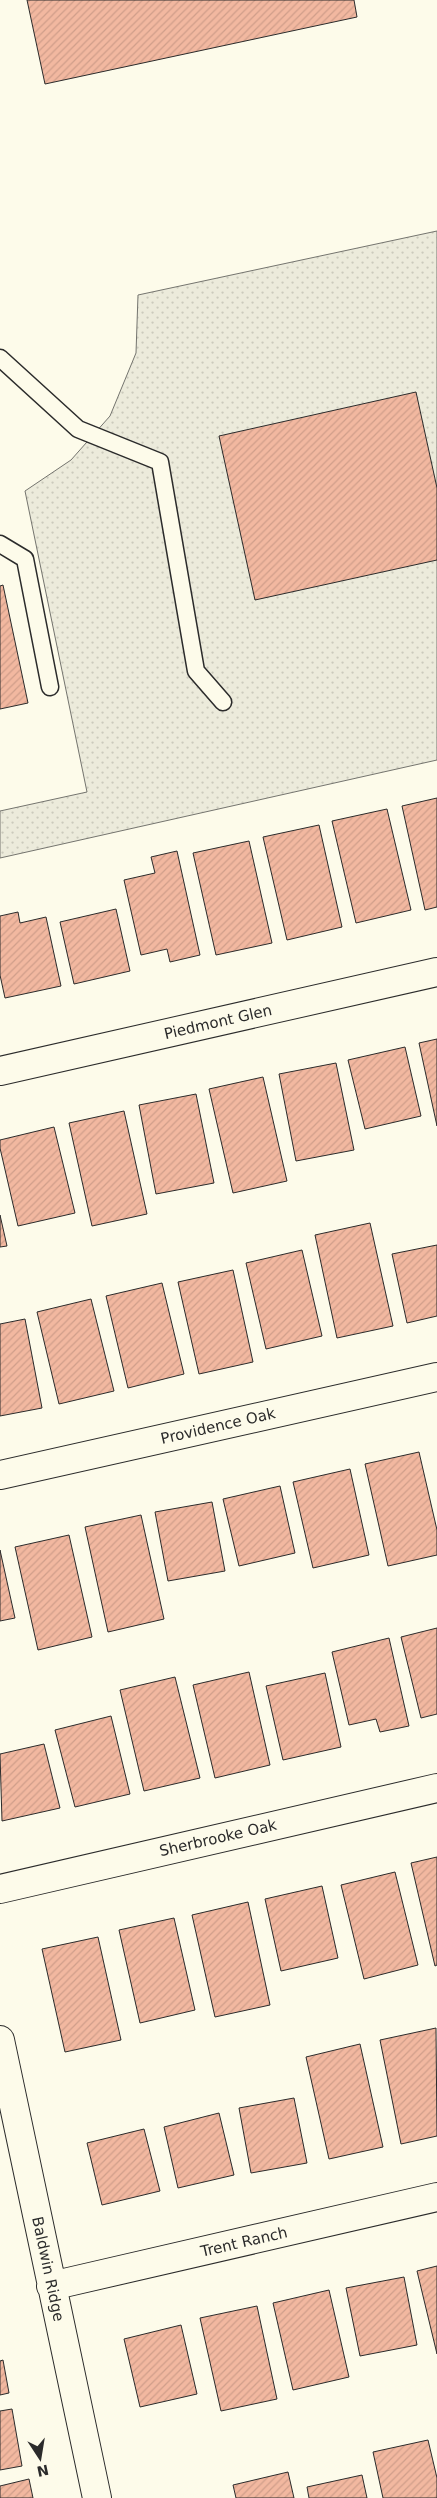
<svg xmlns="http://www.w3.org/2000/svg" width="437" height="2498" font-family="'DejaVu Sans',sans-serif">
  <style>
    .grass { fill: url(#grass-dots); stroke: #74746e }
    .building { fill: url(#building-hatch); stroke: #2b2b2b }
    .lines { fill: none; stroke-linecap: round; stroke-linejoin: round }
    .service-casing { stroke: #2b2b2b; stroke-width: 19 }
    .minor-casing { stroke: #2b2b2b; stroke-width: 30 }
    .service { stroke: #fdfbea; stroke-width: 16 }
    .minor { stroke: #fdfbea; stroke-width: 28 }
    .labels { text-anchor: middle; stroke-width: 4; stroke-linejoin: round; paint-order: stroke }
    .street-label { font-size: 15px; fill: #2b2b2b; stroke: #fdfbea }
  </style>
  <defs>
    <pattern id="grass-dots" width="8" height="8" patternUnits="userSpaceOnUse" patternTransform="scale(1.25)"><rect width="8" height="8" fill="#ecebdb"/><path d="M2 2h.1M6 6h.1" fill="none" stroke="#cbcabc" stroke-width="1.8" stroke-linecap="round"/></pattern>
    <pattern id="building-hatch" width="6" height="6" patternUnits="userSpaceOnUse" patternTransform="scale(1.25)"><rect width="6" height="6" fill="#f2b8a0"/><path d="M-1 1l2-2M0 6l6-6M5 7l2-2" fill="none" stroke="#d09e8a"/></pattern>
  </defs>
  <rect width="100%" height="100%" fill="#fdfbea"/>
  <path class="grass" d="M 437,231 L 437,760 L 0,858 L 0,811 L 87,792 L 25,491 L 71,460 L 110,416 L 136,353 L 138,295 Z"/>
  <path class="building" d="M 27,0 L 354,0 L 357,17 L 45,84 Z
    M 416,392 L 437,488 L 437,560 L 255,600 L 219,436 Z
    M 3,585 L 28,703 L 0,709 L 0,586 Z
    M 437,798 L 437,907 L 425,910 L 402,806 Z
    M 387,809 L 411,910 L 356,923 L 332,821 Z
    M 319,825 L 342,927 L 287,940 L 263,837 Z
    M 249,841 L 272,943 L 216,955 L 193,853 Z
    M 177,851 L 200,955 L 170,962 L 167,949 L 141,955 L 124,880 L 155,873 L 151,857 Z
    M 116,909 L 130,971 L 74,984 L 60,922 Z
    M 18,912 L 20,923 L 46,917 L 61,986 L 5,998 L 0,975 L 0,916 Z
    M 437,1039 L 437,1126 L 419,1043 Z
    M 405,1047 L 421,1116 L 365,1129 L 348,1060 Z
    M 336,1063 L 354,1150 L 296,1161 L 279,1074 Z
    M 263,1077 L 287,1181 L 233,1193 L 209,1089 Z
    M 196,1094 L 214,1183 L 156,1194 L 139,1105 Z
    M 124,1111 L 147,1214 L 92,1226 L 69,1123 Z
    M 54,1127 L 75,1213 L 18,1226 L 0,1148 L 0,1140 Z
    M 0,1215 L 7,1246 L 0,1247 Z
    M 370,1223 L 393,1326 L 337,1338 L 315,1235 Z
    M 437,1245 L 437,1316 L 407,1323 L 392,1254 Z
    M 302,1250 L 322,1336 L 266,1349 L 246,1263 Z
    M 233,1270 L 253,1362 L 199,1374 L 178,1282 Z
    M 162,1283 L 184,1374 L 128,1388 L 106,1296 Z
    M 91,1299 L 114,1391 L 59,1404 L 37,1312 Z
    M 25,1319 L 42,1408 L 0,1416 L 0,1324 Z
    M 419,1452 L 437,1530 L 437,1555 L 388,1566 L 365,1464 Z
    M 350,1469 L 369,1555 L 313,1568 L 293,1482 Z
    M 280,1486 L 295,1553 L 239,1566 L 223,1499 Z
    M 212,1502 L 225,1571 L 168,1581 L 155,1512 Z
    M 141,1515 L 164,1619 L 108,1632 L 85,1527 Z
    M 69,1535 L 92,1637 L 38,1650 L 15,1547 Z
    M 0,1550 L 15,1618 L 0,1621 Z
    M 437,1628 L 437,1714 L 421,1718 L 401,1637 Z
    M 389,1638 L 409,1726 L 380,1732 L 376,1719 L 349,1725 L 332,1652 Z
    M 249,1672 L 270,1765 L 215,1778 L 193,1685 Z
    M 325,1673 L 341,1747 L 283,1760 L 266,1686 Z
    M 175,1677 L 200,1778 L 144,1791 L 120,1690 Z
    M 111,1716 L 130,1794 L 75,1807 L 55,1730 Z
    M 44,1744 L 60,1808 L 2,1821 L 0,1754 Z
    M 437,1857 L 437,1965 L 435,1966 L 411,1863 Z
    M 395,1872 L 418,1965 L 364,1979 L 341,1885 Z
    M 322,1886 L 338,1958 L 281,1971 L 265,1899 Z
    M 248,1902 L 270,2005 L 215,2017 L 192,1915 Z
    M 174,1918 L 195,2010 L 140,2023 L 119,1930 Z
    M 98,1937 L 121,2040 L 65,2052 L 42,1949 Z
    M 436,2028 L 437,2136 L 401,2144 L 380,2040 Z
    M 360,2044 L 383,2147 L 329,2159 L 306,2057 Z
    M 294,2098 L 307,2163 L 251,2173 L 239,2108 Z
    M 219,2113 L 234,2175 L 178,2188 L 164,2127 Z
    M 144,2129 L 160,2191 L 102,2205 L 87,2143 Z
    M 437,2266 L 437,2354 L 417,2271 Z
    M 404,2277 L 417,2345 L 360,2356 L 346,2288 Z
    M 329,2290 L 349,2377 L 293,2390 L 273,2303 Z
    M 257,2306 L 277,2399 L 221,2411 L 200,2318 Z
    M 181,2325 L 197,2394 L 140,2407 L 124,2339 Z
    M 3,2360 L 9,2393 L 0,2395 L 0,2361 Z
    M 12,2409 L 22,2466 L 0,2470 L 0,2411 Z
    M 428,2440 L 437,2478 L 437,2498 L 383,2498 L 373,2452 Z
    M 288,2472 L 294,2498 L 236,2498 L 233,2485 Z
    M 362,2475 L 367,2498 L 309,2498 L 307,2487 Z
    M 29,2479 L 33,2498 L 0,2498 L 0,2486 Z"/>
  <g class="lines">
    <g class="service-casing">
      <path id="service" d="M 0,358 L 78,429 L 160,462 L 196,671 L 223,702
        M 0,544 L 25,559 L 50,687"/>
    </g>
    <g class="minor-casing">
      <path id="minor" d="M 0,1071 L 437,972
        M 0,1475 L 437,1377
        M 0,1889 L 437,1788
        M 0,2040 L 97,2498
        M 51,2286 L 437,2197"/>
    </g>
    <use href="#service" class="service"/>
    <use href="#minor" class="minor"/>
  </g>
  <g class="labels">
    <g class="street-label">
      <text transform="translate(218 1022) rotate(-13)" y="5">Piedmont Glen</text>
      <text transform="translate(218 1426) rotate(-13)" y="5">Providence Oak</text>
      <text transform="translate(218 1838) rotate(-13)" y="5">Sherbrooke Oak</text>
      <text transform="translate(244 2242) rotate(-13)" y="5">Trent Ranch</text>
      <text transform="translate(48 2269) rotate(78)" y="5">Baldwin Ridge</text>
    </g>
  </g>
  <g transform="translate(40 2458) rotate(168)" stroke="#fdfbea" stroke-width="4" paint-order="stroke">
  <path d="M0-4L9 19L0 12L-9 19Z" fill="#2b2b2b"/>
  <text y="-8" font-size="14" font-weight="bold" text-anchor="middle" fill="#2b2b2b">N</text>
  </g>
</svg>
